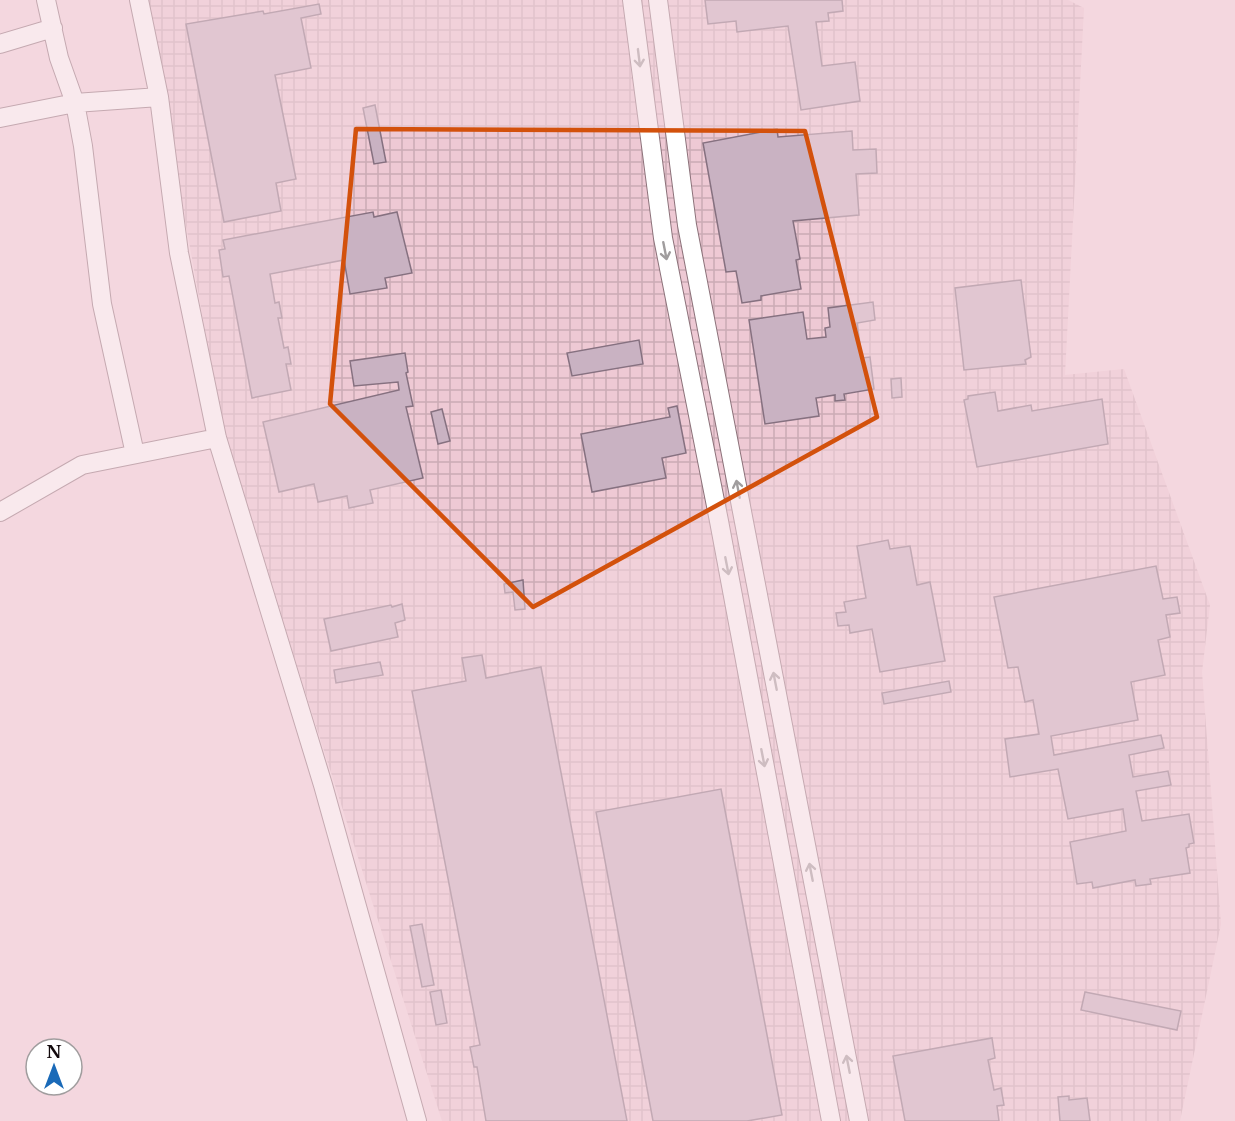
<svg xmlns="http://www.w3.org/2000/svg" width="1235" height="1121" font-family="'Libre Baskerville',serif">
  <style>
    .industrial { fill: url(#industrial-grid) }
    .building { fill: #c9b2c2; stroke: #867180; stroke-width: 1.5 }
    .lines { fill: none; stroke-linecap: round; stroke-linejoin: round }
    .minor-casing { stroke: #8c727a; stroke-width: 20 }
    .minor { stroke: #fff; stroke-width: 18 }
    .oneway { stroke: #a09d9e }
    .marked { fill: none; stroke: #d3510c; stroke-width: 4.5; stroke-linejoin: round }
  </style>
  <defs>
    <pattern id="industrial-grid" width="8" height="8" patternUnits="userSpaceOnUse" patternTransform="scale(1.5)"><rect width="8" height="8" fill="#eec9d4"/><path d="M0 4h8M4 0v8" fill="none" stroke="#cbabb5"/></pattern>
  </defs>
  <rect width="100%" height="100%" fill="#f4d7df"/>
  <path class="industrial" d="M 145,0 L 1068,0 L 1084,8 L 1065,375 L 1124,369 L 1210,605 L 1202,672 L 1221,924 L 1180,1121 L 442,1121 L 225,440 Z"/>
  <path class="building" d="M 705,0 L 842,0 L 843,11 L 828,13 L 829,21 L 816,22 L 822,66 L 855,62 L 860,101 L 801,110 L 788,26 L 737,32 L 736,21 L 708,24 Z
    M 319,4 L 321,14 L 301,18 L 311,68 L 275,75 L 296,179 L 276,183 L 281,211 L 224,222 L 186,24 L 263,11 L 264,14 Z
    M 375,105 L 386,162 L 374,164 L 363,108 Z
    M 777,129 L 778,137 L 852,131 L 853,150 L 876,149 L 877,173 L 856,174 L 859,215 L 793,221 L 800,259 L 796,260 L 801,289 L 761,296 L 761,300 L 742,303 L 736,271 L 726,272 L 703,143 Z
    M 373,212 L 374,217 L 397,212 L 412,273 L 385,278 L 387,288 L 350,294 L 344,260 L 270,274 L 275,303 L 279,302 L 282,318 L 278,318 L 284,348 L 288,347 L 291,364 L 286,364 L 291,390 L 252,398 L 229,276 L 223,277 L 219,250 L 225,249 L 223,240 Z
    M 1021,280 L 1031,357 L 1025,360 L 1026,364 L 964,370 L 955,288 Z
    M 873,302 L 875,320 L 857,323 L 862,358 L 870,357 L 874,389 L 844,394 L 845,400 L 835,401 L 835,395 L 816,398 L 819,416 L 765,424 L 749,320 L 803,312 L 807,339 L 826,337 L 825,328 L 830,327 L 828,308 Z
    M 639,340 L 643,364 L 572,376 L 567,353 Z
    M 405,353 L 408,372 L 406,373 L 413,406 L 406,407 L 423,478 L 370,490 L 373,503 L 349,508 L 347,496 L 318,502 L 314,484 L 279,492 L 263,422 L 399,390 L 398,382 L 354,386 L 350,361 Z
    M 901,378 L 902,397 L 892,398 L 891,379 Z
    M 995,392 L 998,411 L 1031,405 L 1032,411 L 1102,399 L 1108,444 L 977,467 L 964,400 L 968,399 L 968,396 Z
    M 677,406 L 686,453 L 662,458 L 666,478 L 592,492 L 581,434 L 670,417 L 668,408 Z
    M 442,409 L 450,441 L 438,444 L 431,412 Z
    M 888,540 L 890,549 L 910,546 L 917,585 L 930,582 L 945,661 L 880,672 L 872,629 L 850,633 L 849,625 L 838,626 L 836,613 L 846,612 L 844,602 L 866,598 L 857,546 Z
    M 1156,566 L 1163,599 L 1177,597 L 1180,613 L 1166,615 L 1170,637 L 1158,640 L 1165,675 L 1131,682 L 1138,720 L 1051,736 L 1054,755 L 1161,735 L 1164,748 L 1129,755 L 1133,777 L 1168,771 L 1171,785 L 1136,791 L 1142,821 L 1189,814 L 1194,843 L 1189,844 L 1189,847 L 1186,848 L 1190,873 L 1150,879 L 1151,884 L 1136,886 L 1135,880 L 1093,888 L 1092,882 L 1077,884 L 1070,842 L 1126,831 L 1123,809 L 1068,819 L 1058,769 L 1010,777 L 1005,739 L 1039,734 L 1033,700 L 1025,702 L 1018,667 L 1008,668 L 994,597 Z
    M 523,580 L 525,609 L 515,610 L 513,592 L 505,593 L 504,584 Z
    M 402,604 L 405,620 L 395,623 L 398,637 L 331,651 L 324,619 L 391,605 L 392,607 Z
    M 482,655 L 486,678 L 541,667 L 627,1121 L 486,1121 L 477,1067 L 474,1067 L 470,1047 L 480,1045 L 412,691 L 466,681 L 462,658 Z
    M 380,662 L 383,675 L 336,683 L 334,670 Z
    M 949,681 L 951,692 L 884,704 L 882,693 Z
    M 721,789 L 782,1115 L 747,1121 L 653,1121 L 596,812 Z
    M 422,924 L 434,985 L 422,987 L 410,926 Z
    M 441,990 L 447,1023 L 436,1025 L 430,992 Z
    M 1085,992 L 1181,1011 L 1177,1030 L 1081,1010 Z
    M 992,1038 L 995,1058 L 988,1060 L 994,1090 L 1001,1088 L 1004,1105 L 997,1106 L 999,1121 L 905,1121 L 893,1056 Z
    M 1069,1096 L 1069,1100 L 1087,1098 L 1090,1121 L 1060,1121 L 1058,1097 Z"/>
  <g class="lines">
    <g class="minor-casing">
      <path id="minor" d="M 46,0 L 59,58 L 75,103 L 83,146 L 102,304 L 135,454
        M 139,0 L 159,97 L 179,253 L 217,438 L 323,785 L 417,1121
        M 632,0 L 663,238 L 719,521 L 831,1121
        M 658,0 L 687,225 L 859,1121
        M 0,44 L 53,28
        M 0,118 L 75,103 L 159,97
        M 0,512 L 82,465 L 217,438"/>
    </g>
    <use href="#minor" class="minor"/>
  </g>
  <defs><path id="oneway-shaft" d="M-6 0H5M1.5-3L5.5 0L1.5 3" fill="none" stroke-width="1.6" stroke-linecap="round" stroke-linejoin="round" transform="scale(1.5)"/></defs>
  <g class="oneway">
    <use href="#oneway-shaft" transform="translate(639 58) rotate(83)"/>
    <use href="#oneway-shaft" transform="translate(665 251) rotate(79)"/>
    <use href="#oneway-shaft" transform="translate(738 489) rotate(-101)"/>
    <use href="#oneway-shaft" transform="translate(727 566) rotate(79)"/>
    <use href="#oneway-shaft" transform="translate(775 681) rotate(-101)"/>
    <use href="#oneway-shaft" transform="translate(763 758) rotate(79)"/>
    <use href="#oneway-shaft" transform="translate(811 872) rotate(-101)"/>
    <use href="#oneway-shaft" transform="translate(848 1064) rotate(-101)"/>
  </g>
  <path d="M0 0H1235V1121H0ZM 356,129 L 805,131 L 877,417 L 533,607 L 330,404 Z" fill="#f4d7df" fill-opacity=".55" fill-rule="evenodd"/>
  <path class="marked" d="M 356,129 L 805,131 L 877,417 L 533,607 L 330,404 Z"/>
  <g transform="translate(54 1067)"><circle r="28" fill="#ffffff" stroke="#a09d9e" stroke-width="1.5"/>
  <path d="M0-4.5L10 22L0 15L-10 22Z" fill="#1a6ab8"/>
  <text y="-9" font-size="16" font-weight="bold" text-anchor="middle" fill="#12090c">N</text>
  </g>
</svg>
